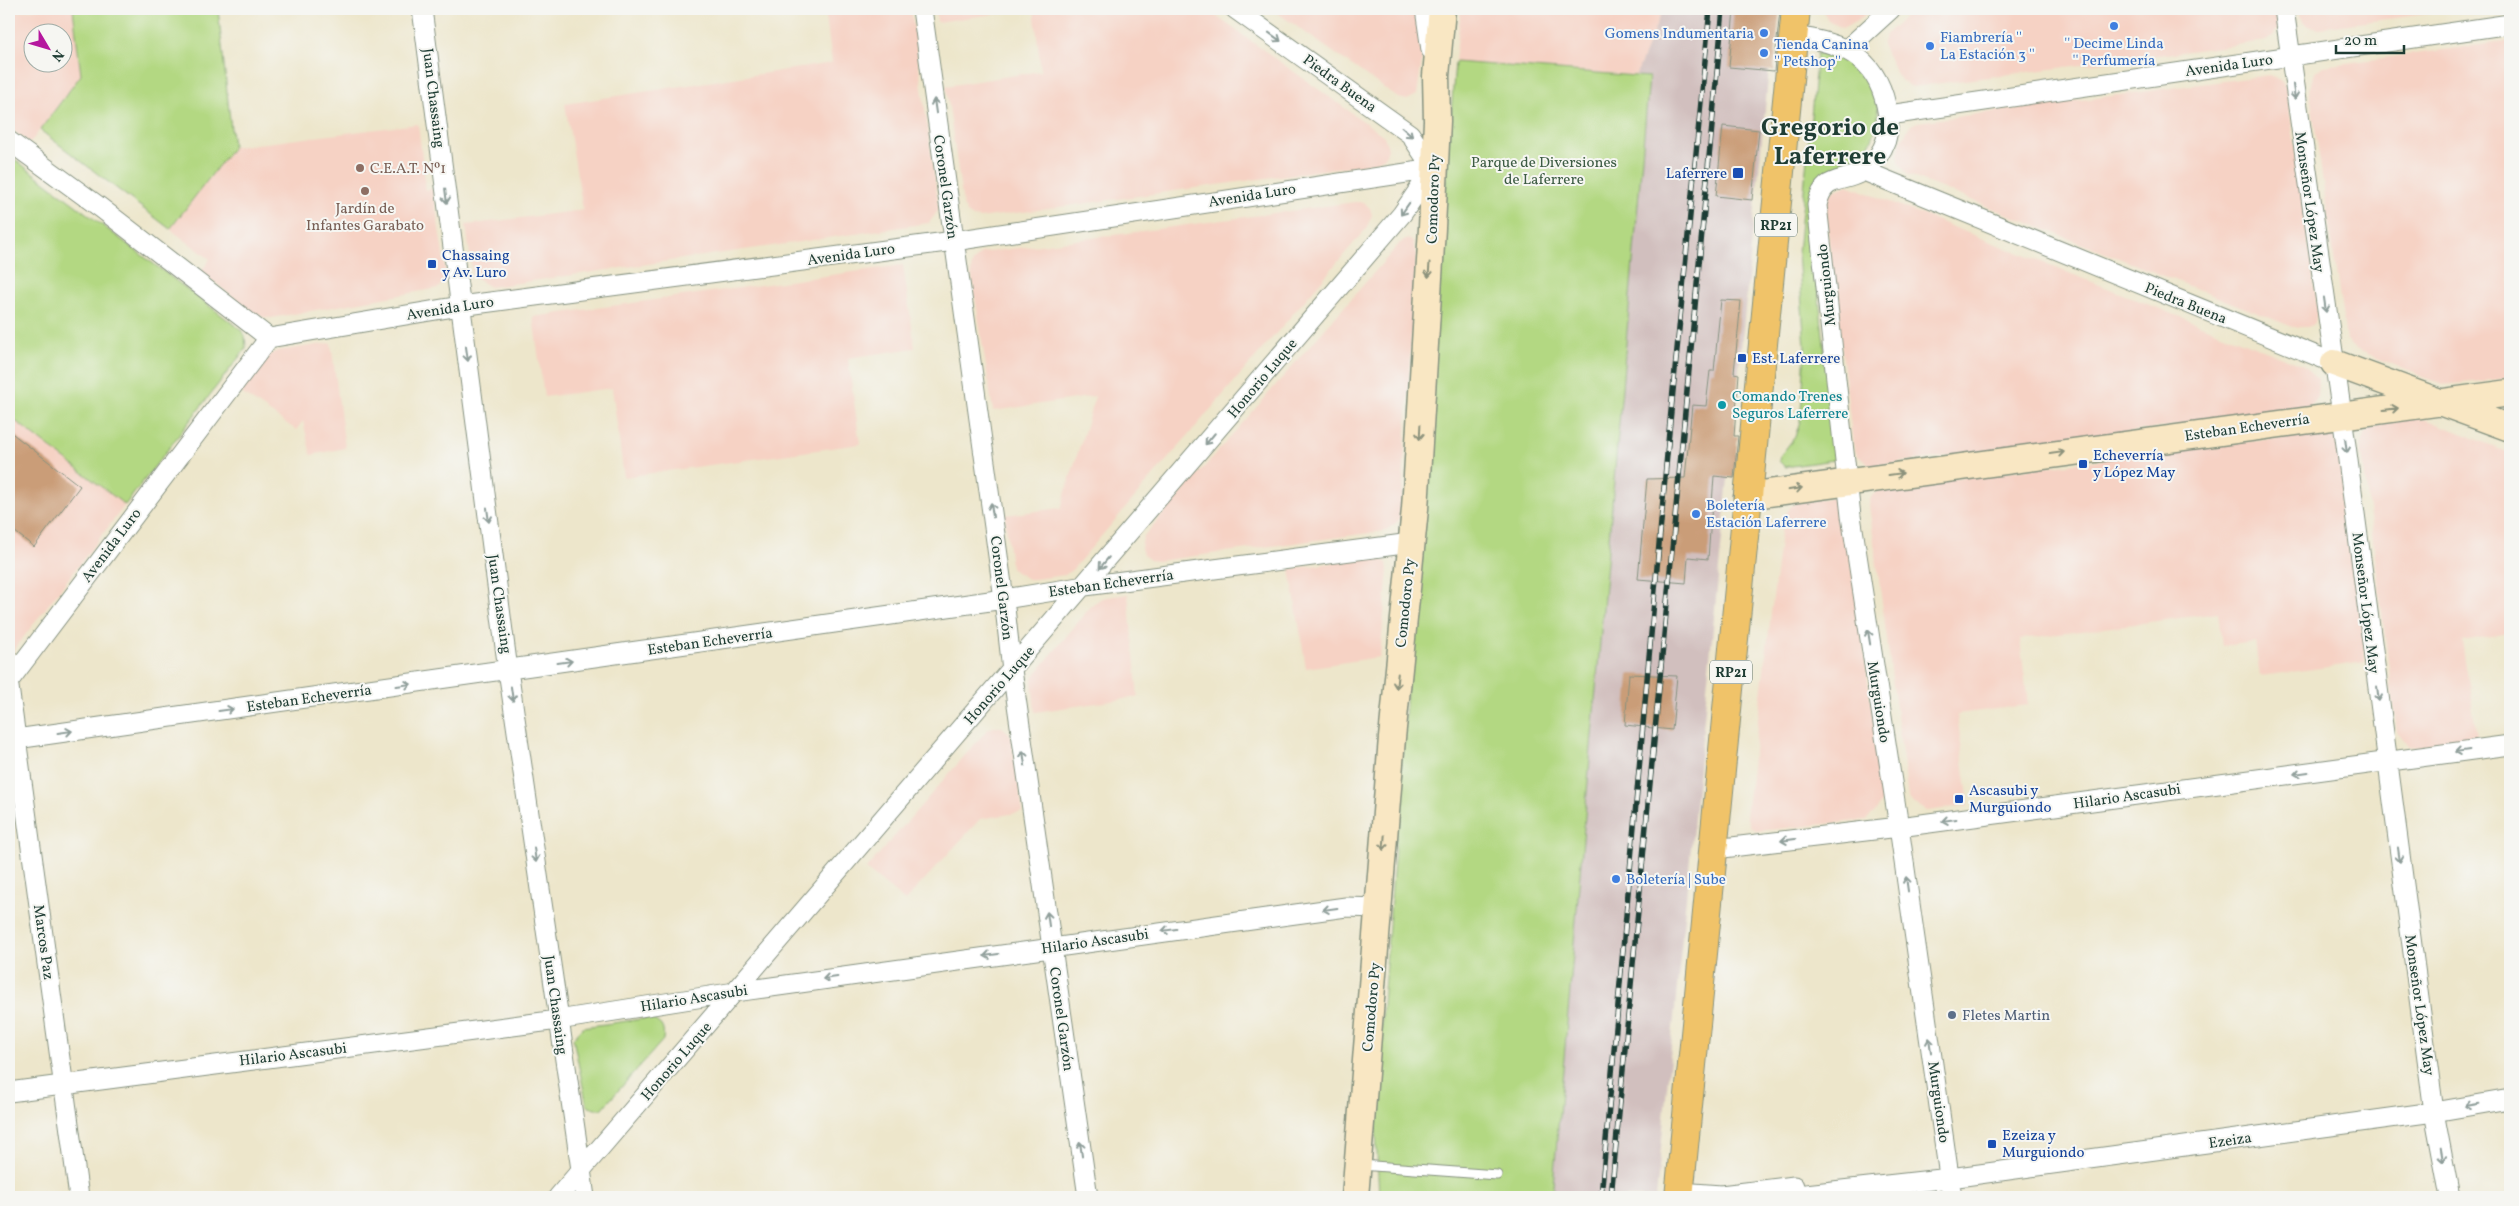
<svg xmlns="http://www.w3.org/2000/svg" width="2519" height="1206" font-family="Vollkorn,serif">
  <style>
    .built { fill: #f6d2c4; fill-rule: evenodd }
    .industrial { fill: #d1bfbe }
    .green { fill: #b3d882; stroke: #698a5b }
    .building { fill: #ca9d78 }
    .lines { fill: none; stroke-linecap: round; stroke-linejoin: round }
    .lane-casing { stroke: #869280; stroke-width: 11 }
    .street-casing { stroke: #869280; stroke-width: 21 }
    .secondary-casing { stroke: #869280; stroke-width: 29 }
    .primary-casing { stroke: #869280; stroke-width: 30 }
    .lane { stroke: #fff; stroke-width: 9 }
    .street { stroke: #fff; stroke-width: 19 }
    .secondary { stroke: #f9e7c3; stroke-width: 26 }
    .primary { stroke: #f0c369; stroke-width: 28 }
    .rail-casing { stroke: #1f3d34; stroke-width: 5.5 }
    .rail { stroke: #f6f6f2; stroke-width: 4; stroke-dasharray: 11; stroke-linecap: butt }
    .oneway { stroke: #8f9e9a }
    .oneway2 { stroke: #8c927c }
    .shop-dot { fill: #3f7fe0; stroke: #f6f6f2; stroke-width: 2 }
    .education-dot { fill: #8d6e63; stroke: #f6f6f2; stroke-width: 2 }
    .transit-dot { fill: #1a4fb4; stroke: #f6f6f2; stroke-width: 2 }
    .culture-dot { fill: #0f9aa8; stroke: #f6f6f2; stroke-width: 2 }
    .service-dot { fill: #5c6f8a; stroke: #f6f6f2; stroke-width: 2 }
    .labels { text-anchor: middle; stroke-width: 4; stroke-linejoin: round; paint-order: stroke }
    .shield { fill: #f6f6f2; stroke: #60746d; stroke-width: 1 }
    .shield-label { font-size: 14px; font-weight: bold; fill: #1f3d34 }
    .shop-label { font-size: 15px; fill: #366cbe; stroke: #f6f6f2; text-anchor: start }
    .street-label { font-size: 15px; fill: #1f3d34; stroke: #f6f6f2 }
    .park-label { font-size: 15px; fill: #3d5c44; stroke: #f6f6f2 }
    .education-label { font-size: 15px; fill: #785e54; stroke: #f6f6f2; text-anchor: start }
    .transit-label { font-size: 15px; fill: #164399; stroke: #f6f6f2; text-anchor: start }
    .culture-label { font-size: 15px; fill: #0d838f; stroke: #f6f6f2; text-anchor: start }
    .service-label { font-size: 15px; fill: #4e5e75; stroke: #f6f6f2; text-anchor: start }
    .town-label { font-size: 25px; font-weight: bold; fill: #1f3d34; stroke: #f6f6f2 }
  </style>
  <rect width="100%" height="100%" fill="#f6f6f2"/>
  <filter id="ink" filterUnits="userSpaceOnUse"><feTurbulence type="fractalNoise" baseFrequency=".02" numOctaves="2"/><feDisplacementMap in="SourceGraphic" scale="10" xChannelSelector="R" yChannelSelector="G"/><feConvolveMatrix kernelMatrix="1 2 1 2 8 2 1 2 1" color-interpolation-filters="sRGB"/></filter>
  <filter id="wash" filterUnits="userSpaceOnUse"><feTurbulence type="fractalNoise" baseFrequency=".0096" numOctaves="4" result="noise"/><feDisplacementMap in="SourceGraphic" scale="20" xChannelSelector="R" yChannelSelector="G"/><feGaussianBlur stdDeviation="1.12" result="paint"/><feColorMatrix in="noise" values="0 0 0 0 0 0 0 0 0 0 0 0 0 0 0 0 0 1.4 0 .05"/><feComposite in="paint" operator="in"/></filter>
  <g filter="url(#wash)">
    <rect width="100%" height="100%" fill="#ede6cb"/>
    <path class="built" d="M 38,9 L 73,9 L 81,75 L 30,143 L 9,127 L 9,13 ZM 32,32 L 62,32 L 62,62 L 32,62 Z
      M 825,9 L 911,9 L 939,209 L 929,223 L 490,287 L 473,277 L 466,225 L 583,210 L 565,104 L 832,63 Z
      M 936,9 L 1029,9 L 937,22 Z
      M 1034,9 L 1206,9 L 1384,136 L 1388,148 L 1385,157 L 1373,163 L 980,218 L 973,217 L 967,213 L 963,205 L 946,86 L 1041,71 Z
      M 1272,9 L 1415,9 L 1422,59 L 1417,95 L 1407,100 L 1398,98 Z
      M 1461,9 L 1663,9 L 1636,75 L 1455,62 Z
      M 1822,9 L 1871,9 L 1858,21 L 1842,28 L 1828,20 Z
      M 1913,9 L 2276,9 L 2278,28 L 2273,36 L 2266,41 L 1912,87 L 1900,80 L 1882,45 L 1886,34 Z
      M 2298,9 L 2464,9 L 2319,28 L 2308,26 L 2299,15 Z
      M 2510,41 L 2510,378 L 2443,385 L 2358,350 L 2346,339 L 2309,87 L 2316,71 L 2324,66 Z
      M 2269,75 L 2281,80 L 2287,91 L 2318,313 L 2313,324 L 2308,327 L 2293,327 L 1908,175 L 1900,164 L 1898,154 L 1901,141 L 1911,125 L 1918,122 Z
      M 418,124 L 426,190 L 433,189 L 446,274 L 439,288 L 271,318 L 263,317 L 254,313 L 201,272 L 210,259 L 170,229 L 233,147 Z
      M 1847,185 L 2302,365 L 2318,379 L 2317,397 L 2308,408 L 1872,466 L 1857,455 L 1853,444 L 1824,200 L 1828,194 Z
      M 1355,202 L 1363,202 L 1370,208 L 1372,215 L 1366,229 L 1073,569 L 1065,575 L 1034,579 L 1028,579 L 1016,572 L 1011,567 L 1005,515 L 1061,508 L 1095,396 L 993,411 L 971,271 L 973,262 L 981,253 Z
      M 1408,239 L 1413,242 L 1416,256 L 1401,515 L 1397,522 L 1385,531 L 1157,561 L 1150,560 L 1143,555 L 1141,548 L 1143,537 L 1400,243 Z
      M 903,265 L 915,348 L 848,358 L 860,444 L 624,477 L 612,388 L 544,397 L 533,317 Z
      M 331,343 L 345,448 L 311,455 L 303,421 L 296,430 L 240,392 L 266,357 L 277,351 Z
      M 9,416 L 125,505 L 9,656 Z
      M 2409,417 L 2428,420 L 2510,453 L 2510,633 L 2462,641 L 2477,737 L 2416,747 L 2408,746 L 2397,732 L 2361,444 L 2365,433 L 2371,429 Z
      M 2326,432 L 2333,436 L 2338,442 L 2366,662 L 2260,676 L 2255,642 L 2222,646 L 2218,613 L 2020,639 L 2028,705 L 1957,714 L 1969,805 L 1927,811 L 1912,803 L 1908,797 L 1869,505 L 1871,497 L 1877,491 L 1884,487 Z
      M 1830,498 L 1836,499 L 1844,506 L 1884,798 L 1876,811 L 1866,820 L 1757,831 L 1751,827 L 1746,816 L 1783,517 L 1790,507 L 1796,503 Z
      M 1374,557 L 1381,559 L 1387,563 L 1388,570 L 1380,657 L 1306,668 L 1290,569 Z
      M 1128,594 L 1138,697 L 1035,712 L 1032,681 L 1036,673 L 1093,604 L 1102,598 Z
      M 993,727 L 1002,727 L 1009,733 L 1012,740 L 1023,812 L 980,819 L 905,901 L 866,869 L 988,729 Z"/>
    <path class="industrial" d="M 1663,9 L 1775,9 L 1656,1197 L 1552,1197 L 1649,77 L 1636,75 Z"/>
    <path class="green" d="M 73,9 L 218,9 L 233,147 L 170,229 L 40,130 L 81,75 Z
      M 1817,53 C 1824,55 1833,55 1840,57 C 1851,61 1859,70 1866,79 C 1888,107 1878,147 1848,166 C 1840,171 1830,174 1820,176 L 1812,185 L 1809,203 L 1836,457 L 1833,460 L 1785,467 L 1779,461 L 1780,456 L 1795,437 L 1800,421 L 1803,387 L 1805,347 L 1798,253 Z
      M 1455,62 L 1649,77 L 1552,1197 L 1379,1197 L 1375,1109 Z
      M 9,155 L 240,329 L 245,336 L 246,348 L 125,505 L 9,416 Z
      M 649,1018 C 661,1023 665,1027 663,1040 L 602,1109 L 595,1109 L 587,1106 L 573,1038 L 583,1027 Z"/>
    <g id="blocks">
      <path class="building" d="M 1734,9 L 1780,9 L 1774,71 L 1729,67 Z
        M 1723,126 L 1759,130 L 1752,200 L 1716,196 Z
        M 1721,300 L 1741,301 L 1734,373 L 1739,374 L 1734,436 L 1738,436 L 1734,478 L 1714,476 L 1708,559 L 1688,557 L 1686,583 L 1638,579 L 1647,479 L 1685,478 L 1692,405 L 1706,406 L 1710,371 L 1714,371 Z
        M 9,431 L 80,486 L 34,547 L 9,527 Z
        M 1629,674 L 1677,676 L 1672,730 L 1625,725 Z"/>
    </g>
  </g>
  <g filter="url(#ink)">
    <use href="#blocks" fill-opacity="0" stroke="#869280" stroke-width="1"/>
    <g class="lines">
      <g class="lane-casing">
        <path id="lane" d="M 1360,1165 L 1497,1175"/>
      </g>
      <g class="street-casing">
        <path id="street" d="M 422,9 L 508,670 L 585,1197
          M 922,9 L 1004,599 L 1012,670 L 1088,1197
          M 1235,9 L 1410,134 L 1433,169
          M 1425,9 L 1431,50
          M 2284,9 L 2342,415 L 2434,1112 L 2450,1197
          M 1794,36 C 1840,42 1875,55 1886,105 C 1890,122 1889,141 1878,156 C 1874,161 1868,169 1862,172 C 1841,184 1824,174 1817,205 L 1851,516 L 1899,827 L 1952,1197
          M 1846,50 L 1891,9
          M 1889,115 L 2510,24
          M 9,141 L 101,208 L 269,338
          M 1864,171 L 2334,363
          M 9,681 L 269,338 L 460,306 L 954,241 L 1433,169
          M 9,687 L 79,1197
          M 9,740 L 1004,599 L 1085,586 L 1411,543
          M 1715,849 L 1899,827 L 2510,745
          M 9,1092 L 558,1020 L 735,992 L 1346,907 L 1379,908
          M 1680,1192 L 1721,1195 L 1794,1186
          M 558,1197 L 1402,214 L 1433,169
          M 1779,1197 L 1950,1178 L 2434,1112 L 2510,1099"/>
      </g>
      <g class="secondary-casing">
        <path id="secondary" d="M 2334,363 L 2510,428
          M 1747,496 L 2510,393
          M 1355,1197 L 1392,738 L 1415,509 L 1432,228 L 1437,121 L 1436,76 L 1442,9"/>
      </g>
      <g class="primary-casing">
        <path id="primary" d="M 1679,1197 L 1796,9"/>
      </g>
      <use href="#lane" class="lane"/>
      <use href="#street" class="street"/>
      <use href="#secondary" class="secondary"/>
      <use href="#primary" class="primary"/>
      <g class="rail-casing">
        <path id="rail" d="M 1601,1197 L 1669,432 L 1710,9
          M 1611,1197 L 1723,9"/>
      </g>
      <use href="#rail" class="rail"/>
    </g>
    <defs><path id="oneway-shaft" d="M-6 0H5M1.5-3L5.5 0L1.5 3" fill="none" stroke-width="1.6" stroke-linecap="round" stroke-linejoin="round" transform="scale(1.25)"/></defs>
    <g class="oneway">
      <use href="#oneway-shaft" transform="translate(1275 37) rotate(36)"/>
      <use href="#oneway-shaft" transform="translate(2294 92) rotate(82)"/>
      <use href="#oneway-shaft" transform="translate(935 106) rotate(-98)"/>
      <use href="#oneway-shaft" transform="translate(1407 132) rotate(42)"/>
      <use href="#oneway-shaft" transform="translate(446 196) rotate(83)"/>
      <use href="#oneway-shaft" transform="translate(1405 209) rotate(125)"/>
      <use href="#oneway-shaft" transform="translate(2325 305) rotate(82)"/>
      <use href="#oneway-shaft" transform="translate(467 354) rotate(82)"/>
      <use href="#oneway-shaft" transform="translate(1210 439) rotate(130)"/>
      <use href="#oneway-shaft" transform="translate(2346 446) rotate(83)"/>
      <use href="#oneway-shaft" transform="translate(992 510) rotate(-98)"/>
      <use href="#oneway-shaft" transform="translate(488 515) rotate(82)"/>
      <use href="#oneway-shaft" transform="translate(1104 563) rotate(130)"/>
      <use href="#oneway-shaft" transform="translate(1869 637) rotate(-99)"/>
      <use href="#oneway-shaft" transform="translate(565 662) rotate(-8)"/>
      <use href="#oneway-shaft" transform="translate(404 685) rotate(-8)"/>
      <use href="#oneway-shaft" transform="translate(512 694) rotate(82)"/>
      <use href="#oneway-shaft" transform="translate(2378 694) rotate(83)"/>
      <use href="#oneway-shaft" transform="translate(226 710) rotate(-8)"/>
      <use href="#oneway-shaft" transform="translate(65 732) rotate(-8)"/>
      <use href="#oneway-shaft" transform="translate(2462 751) rotate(172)"/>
      <use href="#oneway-shaft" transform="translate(1024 758) rotate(-98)"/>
      <use href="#oneway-shaft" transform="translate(2301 773) rotate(172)"/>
      <use href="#oneway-shaft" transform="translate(1949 820) rotate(172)"/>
      <use href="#oneway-shaft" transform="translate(1788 840) rotate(173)"/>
      <use href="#oneway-shaft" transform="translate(535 855) rotate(82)"/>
      <use href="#oneway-shaft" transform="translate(2399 855) rotate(82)"/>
      <use href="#oneway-shaft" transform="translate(1907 884) rotate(-98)"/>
      <use href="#oneway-shaft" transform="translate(1330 909) rotate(172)"/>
      <use href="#oneway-shaft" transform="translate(1048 919) rotate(-98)"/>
      <use href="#oneway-shaft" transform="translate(1169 930) rotate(172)"/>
      <use href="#oneway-shaft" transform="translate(991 955) rotate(172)"/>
      <use href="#oneway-shaft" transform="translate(830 978) rotate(172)"/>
      <use href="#oneway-shaft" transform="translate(1930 1045) rotate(-98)"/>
      <use href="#oneway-shaft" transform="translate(2472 1105) rotate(170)"/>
      <use href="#oneway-shaft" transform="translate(1081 1149) rotate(-98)"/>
      <use href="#oneway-shaft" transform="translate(2442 1155) rotate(80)"/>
    </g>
    <g class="oneway2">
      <use href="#oneway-shaft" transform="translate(1429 270) rotate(94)"/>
      <use href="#oneway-shaft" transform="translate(2391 409) rotate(-7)"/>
      <use href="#oneway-shaft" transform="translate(1420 432) rotate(93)"/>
      <use href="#oneway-shaft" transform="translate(2057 453) rotate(-8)"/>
      <use href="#oneway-shaft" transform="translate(1896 474) rotate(-8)"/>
      <use href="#oneway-shaft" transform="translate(1795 489) rotate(-9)"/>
      <use href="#oneway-shaft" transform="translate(1397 681) rotate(96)"/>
      <use href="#oneway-shaft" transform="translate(1384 843) rotate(95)"/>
    </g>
  </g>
  <g class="shop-dot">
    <circle cx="2114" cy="26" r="5"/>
    <circle cx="1764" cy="33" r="5"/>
    <circle cx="1930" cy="46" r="5"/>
    <circle cx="1764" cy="53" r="5"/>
    <circle cx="1696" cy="514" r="5"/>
    <circle cx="1616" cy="879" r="5"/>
  </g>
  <g class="education-dot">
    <circle cx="360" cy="168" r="5"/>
    <circle cx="365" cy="191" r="5"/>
  </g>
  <g class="transit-dot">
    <rect x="1732" y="167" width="12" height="12" rx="2.5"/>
    <rect x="427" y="259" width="10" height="10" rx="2.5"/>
    <rect x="1737" y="353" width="10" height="10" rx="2.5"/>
    <rect x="2078" y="459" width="10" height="10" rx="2.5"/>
    <rect x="1954" y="794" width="10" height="10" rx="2.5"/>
    <rect x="1987" y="1139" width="10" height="10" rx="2.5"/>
  </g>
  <circle class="culture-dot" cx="1722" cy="405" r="5"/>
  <circle class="service-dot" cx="1952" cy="1015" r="5"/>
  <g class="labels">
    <g class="shield">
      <rect x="1755" y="213.5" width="42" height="23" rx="4"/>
      <rect x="1710" y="660.5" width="42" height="23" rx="4"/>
    </g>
    <g class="shield-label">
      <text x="1776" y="230">RP21</text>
      <text x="1731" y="677">RP21</text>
    </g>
    <g class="shop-label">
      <text x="1754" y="38" text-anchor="end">Gomens Indumentaria</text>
      <text x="1940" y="42">Fiambrería ''<tspan x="1940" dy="17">La Estación 3 ''</tspan></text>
      <text x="2114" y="48" text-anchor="middle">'' Decime Linda<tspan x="2114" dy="17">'' Perfumería</tspan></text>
      <text x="1774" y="49">Tienda Canina<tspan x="1774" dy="17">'' Petshop''</tspan></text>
      <text x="1706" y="510">Boletería<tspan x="1706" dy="17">Estación Laferrere</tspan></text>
      <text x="1626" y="884">Boletería | Sube</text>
    </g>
    <g class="street-label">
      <text transform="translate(2229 65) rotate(-8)" y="5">Avenida Luro</text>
      <text transform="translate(1340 83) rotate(36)" y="5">Piedra Buena</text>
      <text transform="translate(434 98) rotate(83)" y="5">Juan Chassaing</text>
      <text transform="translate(946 187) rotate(82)" y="5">Coronel Garzón</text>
      <text transform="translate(1252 195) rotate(-9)" y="5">Avenida Luro</text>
      <text transform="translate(1433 199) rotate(-88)" y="5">Comodoro Py</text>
      <text transform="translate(2310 202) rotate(82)" y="5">Monseñor López May</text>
      <text transform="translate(851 254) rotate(-8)" y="5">Avenida Luro</text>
      <text transform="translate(1826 285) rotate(-96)" y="5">Murguiondo</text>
      <text transform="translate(2186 303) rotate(22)" y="5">Piedra Buena</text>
      <text transform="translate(450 308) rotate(-9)" y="5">Avenida Luro</text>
      <text transform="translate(1262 378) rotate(-50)" y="5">Honorio Luque</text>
      <text transform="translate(2247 427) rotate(-8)" y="5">Esteban Echeverría</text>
      <text transform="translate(111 545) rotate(-53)" y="5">Avenida Luro</text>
      <text transform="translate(1111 583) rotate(-8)" y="5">Esteban Echeverría</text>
      <text transform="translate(1002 588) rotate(83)" y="5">Coronel Garzón</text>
      <text transform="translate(1405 603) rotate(-84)" y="5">Comodoro Py</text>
      <text transform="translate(2366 603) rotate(83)" y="5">Monseñor López May</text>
      <text transform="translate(500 604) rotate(82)" y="5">Juan Chassaing</text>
      <text transform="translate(710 641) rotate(-8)" y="5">Esteban Echeverría</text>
      <text transform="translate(999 685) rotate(-49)" y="5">Honorio Luque</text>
      <text transform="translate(309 698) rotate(-8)" y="5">Esteban Echeverría</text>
      <text transform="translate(1879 702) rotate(81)" y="5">Murguiondo</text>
      <text transform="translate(2127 796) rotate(-8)" y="5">Hilario Ascasubi</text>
      <text transform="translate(1095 941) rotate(-8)" y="5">Hilario Ascasubi</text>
      <text transform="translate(44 942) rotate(82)" y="5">Marcos Paz</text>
      <text transform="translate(694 998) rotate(-9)" y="5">Hilario Ascasubi</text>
      <text transform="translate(556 1005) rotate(82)" y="5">Juan Chassaing</text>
      <text transform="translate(2420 1005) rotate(82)" y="5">Monseñor López May</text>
      <text transform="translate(1371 1007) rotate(-85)" y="5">Comodoro Py</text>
      <text transform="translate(1062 1019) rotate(82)" y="5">Coronel Garzón</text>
      <text transform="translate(293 1054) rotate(-7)" y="5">Hilario Ascasubi</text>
      <text transform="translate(676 1061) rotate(-49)" y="5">Honorio Luque</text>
      <text transform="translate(1939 1102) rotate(82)" y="5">Murguiondo</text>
      <text transform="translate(2230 1140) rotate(-8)" y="5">Ezeiza</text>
    </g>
    <g class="park-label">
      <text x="1544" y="167">Parque de Diversiones<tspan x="1544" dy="17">de Laferrere</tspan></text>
    </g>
    <g class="education-label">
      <text x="370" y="173">C.E.A.T. Nº1</text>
      <text x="365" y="213" text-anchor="middle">Jardín de<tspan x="365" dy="17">Infantes Garabato</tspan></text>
    </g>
    <g class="transit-label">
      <text x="1727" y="178" text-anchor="end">Laferrere</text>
      <text x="442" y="260">Chassaing<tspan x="442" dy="17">y Av. Luro</tspan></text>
      <text x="1752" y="363">Est. Laferrere</text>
      <text x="2093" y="460">Echeverría<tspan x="2093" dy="17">y López May</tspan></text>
      <text x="1969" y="795">Ascasubi y<tspan x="1969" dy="17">Murguiondo</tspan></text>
      <text x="2002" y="1140">Ezeiza y<tspan x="2002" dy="17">Murguiondo</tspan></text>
    </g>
    <g class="culture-label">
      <text x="1732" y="401">Comando Trenes<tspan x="1732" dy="17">Seguros Laferrere</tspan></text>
    </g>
    <g class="service-label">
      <text x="1962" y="1020">Fletes Martin</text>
    </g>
    <g class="town-label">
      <text x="1830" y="135">Gregorio de<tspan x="1830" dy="29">Laferrere</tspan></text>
    </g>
  </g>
  <rect width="2519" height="1206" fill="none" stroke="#f6f6f2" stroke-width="30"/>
  <g transform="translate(48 48) rotate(128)"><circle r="24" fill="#f6f6f2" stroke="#a0aca6"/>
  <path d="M0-4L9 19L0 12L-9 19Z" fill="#b5179e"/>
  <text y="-8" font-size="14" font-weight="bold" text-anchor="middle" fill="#1f3d34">N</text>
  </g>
  <path d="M2336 45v8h68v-8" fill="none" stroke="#1f3d34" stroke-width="2.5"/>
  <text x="2344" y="45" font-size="15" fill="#1f3d34" stroke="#f6f6f2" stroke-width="4" paint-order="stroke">20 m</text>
</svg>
